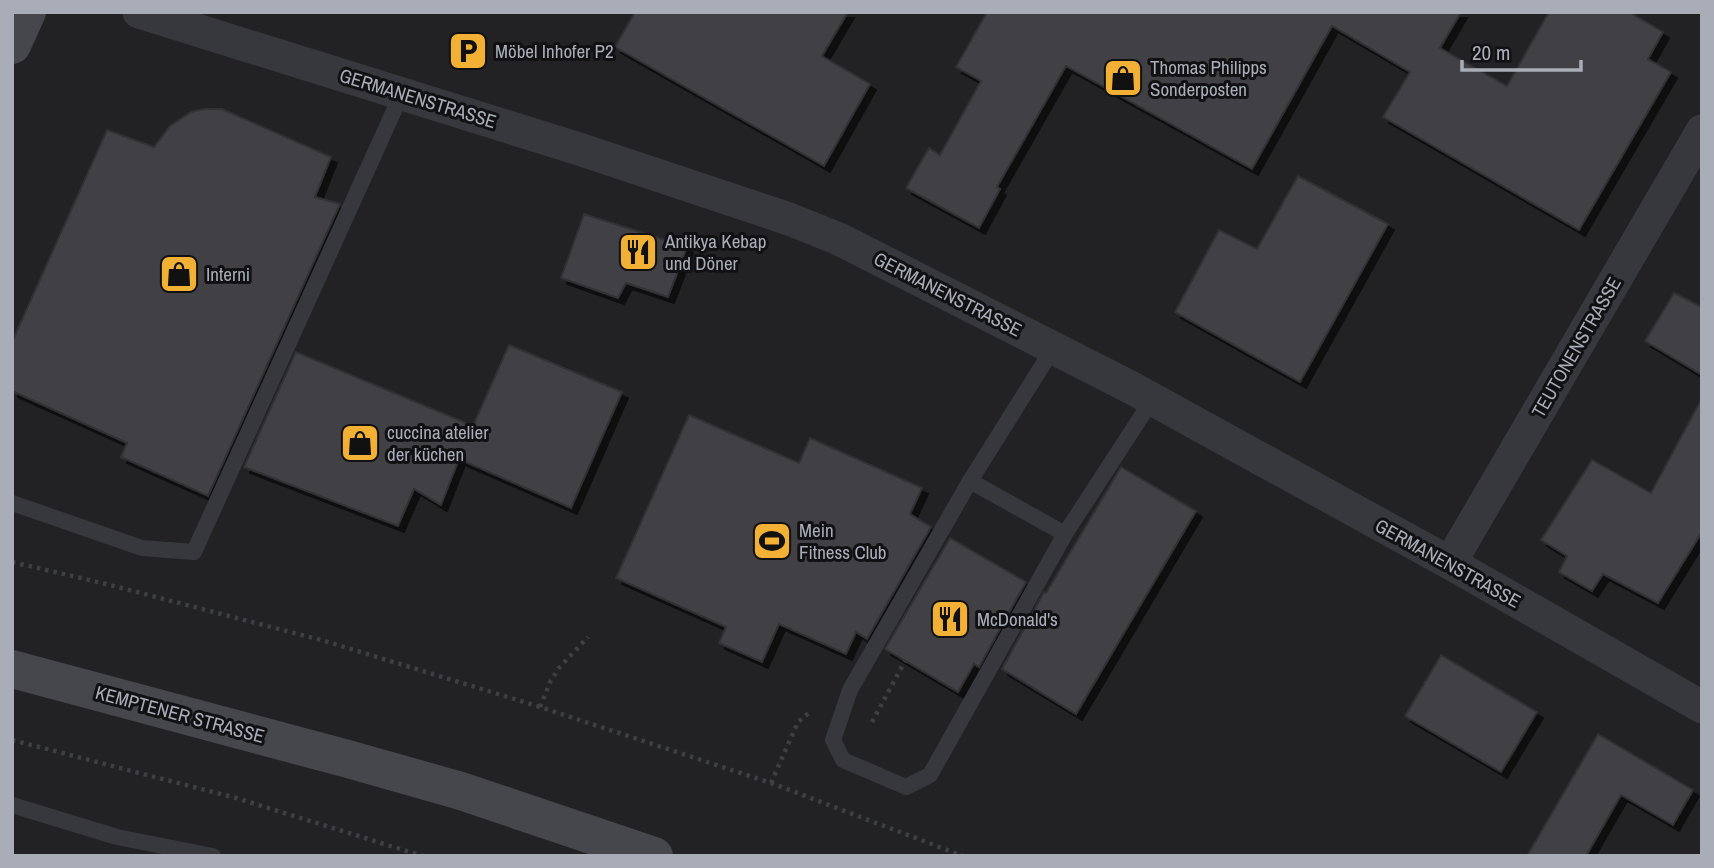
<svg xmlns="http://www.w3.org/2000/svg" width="1714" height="868" font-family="'Archivo Narrow',sans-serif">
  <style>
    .built { fill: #222225 }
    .building { fill: #404145; stroke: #303034; stroke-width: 2; filter: url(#shadow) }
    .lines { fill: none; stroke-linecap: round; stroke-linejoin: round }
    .path { stroke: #3d3f44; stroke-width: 4.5; stroke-dasharray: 3.5 5; stroke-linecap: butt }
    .lane { stroke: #37383d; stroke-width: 16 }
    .street { stroke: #37383d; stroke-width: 33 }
    .secondary { stroke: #45474d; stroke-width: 38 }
    .labels { text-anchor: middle; stroke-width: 6; stroke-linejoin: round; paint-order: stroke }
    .poi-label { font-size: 19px; fill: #a8adb8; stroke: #111113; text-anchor: start }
    .street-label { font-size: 19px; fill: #a8adb8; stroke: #111113 }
  </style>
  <defs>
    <filter id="shadow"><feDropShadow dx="6" dy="6" stdDeviation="0" flood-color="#0009"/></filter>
  </defs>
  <rect width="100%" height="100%" fill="#161618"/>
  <path class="built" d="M 12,12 L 1702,12 L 1702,856 L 12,856 Z"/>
  <path class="building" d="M 635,12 L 848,12 L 822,56 L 870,84 L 824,166 L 615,47 Z
    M 987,12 L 1461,12 L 1440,48 L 1507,86 L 1549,12 L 1629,12 L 1663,32 L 1648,59 L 1671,72 L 1579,230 L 1383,117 L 1410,72 L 1332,26 L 1252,169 L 1066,66 L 997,187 L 1000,189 L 979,228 L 906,188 L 929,148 L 940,155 L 981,81 L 956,67 Z
    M 204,109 L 222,109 L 331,157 L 315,197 L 340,204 L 208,496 L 121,457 L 127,443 L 12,391 L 12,342 L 107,130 L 154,147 L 170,126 L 191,112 Z
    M 1298,176 L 1388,224 L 1300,382 L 1175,312 L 1219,230 L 1257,249 Z
    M 584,214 L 687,247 L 668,297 L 626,283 L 618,298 L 561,278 Z
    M 1674,293 L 1702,307 L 1702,375 L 1645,341 Z
    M 509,345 L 622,392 L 571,508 L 459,459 L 441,505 L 414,489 L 398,526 L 244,467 L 296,352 L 473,426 Z
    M 1702,398 L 1702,532 L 1658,603 L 1603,574 L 1592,591 L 1559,572 L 1567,556 L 1541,540 L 1592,460 L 1651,493 Z
    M 689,415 L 799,463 L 810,438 L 922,488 L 910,514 L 931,527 L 867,639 L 856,632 L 846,654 L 779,624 L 762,662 L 719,643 L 726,627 L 616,578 Z
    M 1121,467 L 1196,511 L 1076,714 L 1002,669 L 1044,592 L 1046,593 Z
    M 950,538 L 1026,582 L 979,667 L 974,664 L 958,692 L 885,649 Z
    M 1441,655 L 1537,712 L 1501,772 L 1405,716 Z
    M 1598,734 L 1693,790 L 1673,825 L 1621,795 L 1586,856 L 1527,856 Z"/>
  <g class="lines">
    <path class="path" d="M 12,562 L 106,584 L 325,641 L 540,707 L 771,783 L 963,856
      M 540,707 L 550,682 L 559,668 L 588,637
      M 872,722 L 905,661
      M 12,740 L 236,798 L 423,856
      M 771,783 L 798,722 L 811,711"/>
    <path class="lane" d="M 1054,347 L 970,481 L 1065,534 L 1152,400
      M 970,481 L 850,690 L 833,740 L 843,760 L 906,787 L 930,775 L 1065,534
      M 12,503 L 142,548 L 194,552 L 402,93
      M 12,805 L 117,837 L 213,856"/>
    <path class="street" d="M 139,12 L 579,149 L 789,219 L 839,239 L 1132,388 L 1450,563 L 1702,707
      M 1450,563 L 1702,131"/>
    <path class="secondary" d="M 12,45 L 27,12
      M 12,669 L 348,759 L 461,791 L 654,856"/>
  </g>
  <defs>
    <g id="parking-square" transform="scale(2.0125)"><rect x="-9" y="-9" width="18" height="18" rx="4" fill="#f2b134" stroke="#111113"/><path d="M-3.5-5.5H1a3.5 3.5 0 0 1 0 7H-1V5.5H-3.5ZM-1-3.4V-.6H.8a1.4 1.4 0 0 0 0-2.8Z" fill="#111"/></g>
    <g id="shop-square" transform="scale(2.0125)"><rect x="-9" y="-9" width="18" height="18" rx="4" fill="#f2b134" stroke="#111113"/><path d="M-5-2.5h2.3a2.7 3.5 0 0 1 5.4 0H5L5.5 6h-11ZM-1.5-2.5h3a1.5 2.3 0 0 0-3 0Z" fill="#111"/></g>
    <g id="restaurant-square" transform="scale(2.0125)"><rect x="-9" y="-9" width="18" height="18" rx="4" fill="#f2b134" stroke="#111113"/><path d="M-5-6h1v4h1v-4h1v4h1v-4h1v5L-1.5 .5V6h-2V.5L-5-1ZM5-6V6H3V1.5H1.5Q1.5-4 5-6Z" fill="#111"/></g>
    <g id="stadium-square" transform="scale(2.0125)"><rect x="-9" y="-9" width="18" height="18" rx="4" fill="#f2b134" stroke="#111113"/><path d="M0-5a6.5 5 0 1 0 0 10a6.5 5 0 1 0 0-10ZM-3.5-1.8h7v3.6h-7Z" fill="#111"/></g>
  </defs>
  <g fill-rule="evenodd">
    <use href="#parking-square" x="468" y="51"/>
    <use href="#shop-square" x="1123" y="78"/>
    <use href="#restaurant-square" x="638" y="252"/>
    <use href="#shop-square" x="179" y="274"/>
    <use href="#shop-square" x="360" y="443"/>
    <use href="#stadium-square" x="772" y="541"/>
    <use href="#restaurant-square" x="950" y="619"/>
  </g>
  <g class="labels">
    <g class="poi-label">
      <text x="495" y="58">Möbel Inhofer P2</text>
      <text x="1150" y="74">Thomas Philipps<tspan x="1150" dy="22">Sonderposten</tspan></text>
      <text x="665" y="248">Antikya Kebap<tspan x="665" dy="22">und Döner</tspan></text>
      <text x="206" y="281">Interni</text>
      <text x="387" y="439">cuccina atelier<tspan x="387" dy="22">der küchen</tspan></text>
      <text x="799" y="537">Mein<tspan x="799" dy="22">Fitness Club</tspan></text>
      <text x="977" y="626">McDonald's</text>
    </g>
    <g class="street-label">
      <text transform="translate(418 98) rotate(17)" y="7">GERMANENSTRASSE</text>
      <text transform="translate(948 294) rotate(27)" y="7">GERMANENSTRASSE</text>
      <text transform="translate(1576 347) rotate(-60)" y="7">TEUTONENSTRASSE</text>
      <text transform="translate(1448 563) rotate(29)" y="7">GERMANENSTRASSE</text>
      <text transform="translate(180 714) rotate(15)" y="7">KEMPTENER STRASSE</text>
    </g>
  </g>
  <rect width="1714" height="868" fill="none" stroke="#a8adb8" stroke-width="28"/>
  <path d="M1462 60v10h119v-10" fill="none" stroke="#a8adb8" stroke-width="3.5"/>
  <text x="1472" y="60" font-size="21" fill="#a8adb8" stroke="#111113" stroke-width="5" paint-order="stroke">20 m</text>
</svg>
